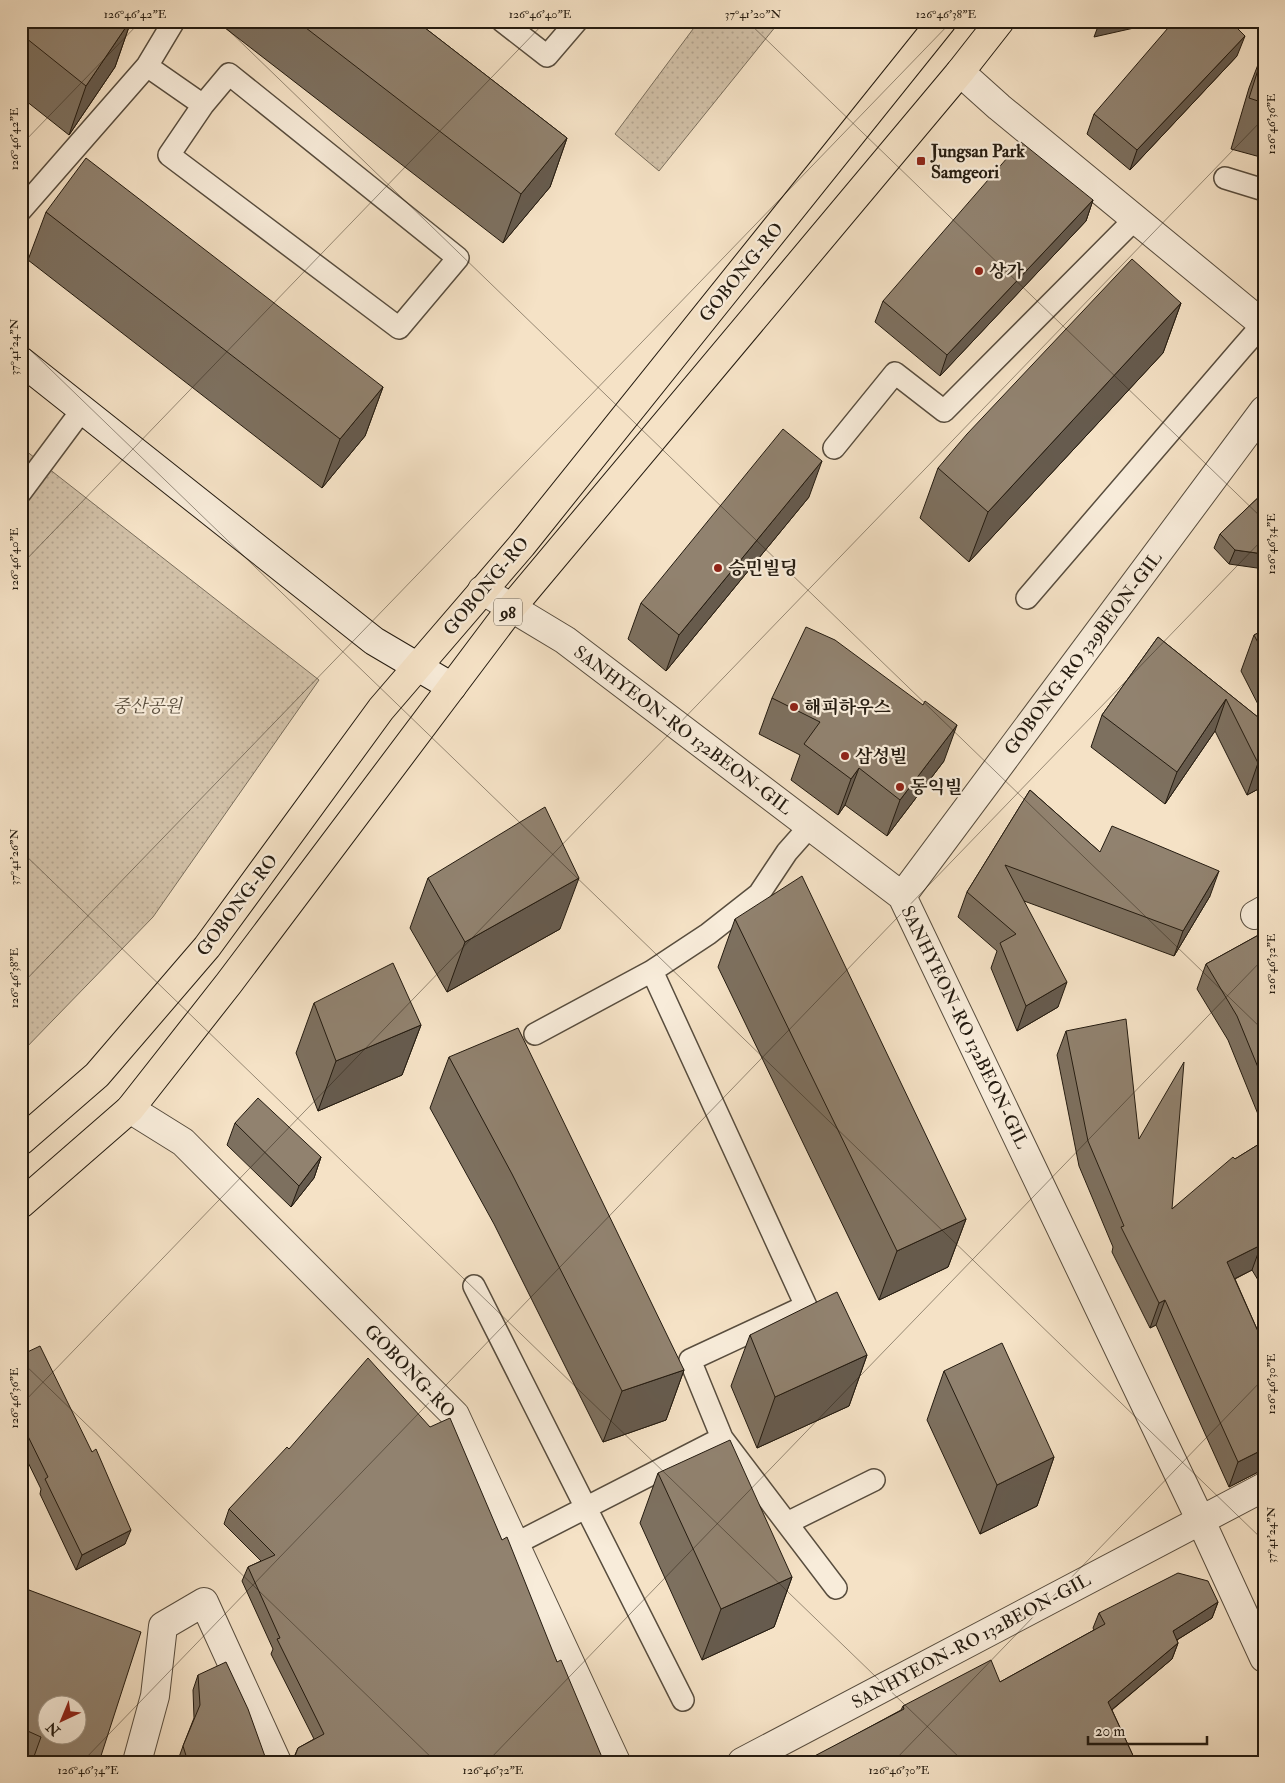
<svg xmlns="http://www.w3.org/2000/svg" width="1285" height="1783" font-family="'IM FELL Double Pica','Noto Serif KR',serif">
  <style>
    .grass { fill: url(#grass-dots); stroke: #7a6e5c }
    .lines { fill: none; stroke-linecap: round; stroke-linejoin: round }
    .lane-casing { stroke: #584d3e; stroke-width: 24 }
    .street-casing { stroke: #584d3e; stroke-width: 30 }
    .secondary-casing { stroke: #241b10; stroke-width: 30 }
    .primary-casing { stroke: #241b10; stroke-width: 30 }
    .lane { stroke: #f8ecda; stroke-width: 21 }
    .street { stroke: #f8ecda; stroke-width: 28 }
    .secondary { stroke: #f8ecda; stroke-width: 28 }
    .primary { stroke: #f5e2c6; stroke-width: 28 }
    .wall { fill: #7d705f; stroke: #241b10 }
    .shaded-wall { fill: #665b4e; stroke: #241b10 }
    .building { fill: #91826f; stroke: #241b10; fill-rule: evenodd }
    .ticks { fill: none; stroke: #241b10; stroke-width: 1; stroke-opacity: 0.45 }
    .poi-dot { fill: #8f2418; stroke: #f8ecda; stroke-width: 2 }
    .labels { text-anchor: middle; stroke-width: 4.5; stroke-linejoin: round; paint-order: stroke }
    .shield { fill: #f8ecda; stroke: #645a4d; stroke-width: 1 }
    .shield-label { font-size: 16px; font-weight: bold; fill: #241b10 }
    .poi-label { font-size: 18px; font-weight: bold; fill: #241b10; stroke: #f8ecda; text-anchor: start }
    .street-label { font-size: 18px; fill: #241b10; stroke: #f8ecda }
    .park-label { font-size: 18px; font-style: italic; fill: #584d3d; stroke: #f8ecda }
    .neatline { fill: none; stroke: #241b10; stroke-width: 2 }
    .ticks-label { font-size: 12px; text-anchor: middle; fill: #241b10 }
  </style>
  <defs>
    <pattern id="grass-dots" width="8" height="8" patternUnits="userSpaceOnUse" patternTransform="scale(1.25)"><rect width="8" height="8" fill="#d1c0a7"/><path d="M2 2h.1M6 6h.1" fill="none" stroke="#b3a48f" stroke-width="1.8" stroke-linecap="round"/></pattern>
  </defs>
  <rect width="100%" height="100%" fill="#f5e2c6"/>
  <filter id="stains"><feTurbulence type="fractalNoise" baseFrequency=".004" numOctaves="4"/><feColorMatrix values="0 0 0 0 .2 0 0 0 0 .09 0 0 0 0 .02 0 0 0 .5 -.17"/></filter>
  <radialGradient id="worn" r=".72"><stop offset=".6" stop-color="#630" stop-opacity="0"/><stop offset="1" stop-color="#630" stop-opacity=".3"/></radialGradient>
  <path class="grass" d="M 699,21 L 780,21 L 659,171 L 615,134 Z
    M 21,447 L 319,680 L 153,917 L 21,1053 Z"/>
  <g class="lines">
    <g class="lane-casing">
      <path id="lane" d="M 502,21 L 547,56 L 577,21
        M 147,66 L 203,105
        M 229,74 L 458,258 L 399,328 L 169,155 L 203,105 Z
        M 1225,178 L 1264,190
        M 21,210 L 147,66 L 174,21
        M 834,448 L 895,373 L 944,411 L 1135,219
        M 21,492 L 82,410
        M 1027,598 L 1241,349 L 1263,324
        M 652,971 L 806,1306 L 690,1360 L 722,1438 L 836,1588
        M 535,1034 L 652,971 L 708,934 L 759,894 L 787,852 L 810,826
        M 474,1286 L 683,1700
        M 787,1523 L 874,1480
        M 515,1544 L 722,1438"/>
    </g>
    <g class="street-casing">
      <path id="street" d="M 960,72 L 999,107 L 1264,325
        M 482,590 L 565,640 L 902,896 L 1200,1519 L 1264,1658
        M 902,896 L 1264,410
        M 1255,915 L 1264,910
        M 130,1109 L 183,1142 L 455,1415 L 616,1762
        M 137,1762 L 155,1696 L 163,1626 L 204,1602 L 277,1762
        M 742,1762 L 1264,1487"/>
    </g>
    <g class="secondary-casing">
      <path id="secondary" d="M 21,361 L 374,641 L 452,687"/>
    </g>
    <g class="primary-casing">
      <path id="primary" d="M 21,1141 L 97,1075 L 207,947 L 381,709 L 522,545 L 942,21
        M 21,1204 L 130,1109 L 229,983 L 512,607 L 960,72 L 1000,21"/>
    </g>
    <use href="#lane" class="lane"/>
    <use href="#street" class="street"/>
    <use href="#secondary" class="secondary"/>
    <use href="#primary" class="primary"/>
  </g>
  <path class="wall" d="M 21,21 L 131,21 L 115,67 L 69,135 L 21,97 Z
    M 216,21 L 416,21 L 567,138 L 550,187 L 503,243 Z
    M 1264,49 L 1264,158 L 1231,149 L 1249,88 Z
    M 1237,56 L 1130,170 L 1087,134 L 1094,114 Z
    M 1093,200 L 1086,221 L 940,376 L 875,322 L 883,301 Z
    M 46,212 L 383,387 L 365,436 L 322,488 L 28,260 Z
    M 1181,303 L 1163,353 L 969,562 L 920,518 L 938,468 Z
    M 1264,492 L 1229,564 L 1214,548 L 1220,534 Z
    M 809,497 L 666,671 L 628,639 L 641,603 Z
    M 1264,630 L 1264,716 L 1241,671 L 1254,635 Z
    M 1158,637 L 1264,722 L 1264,786 L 1247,795 L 1215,731 L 1165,804 L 1091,747 L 1102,715 Z
    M 772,698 L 944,761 L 887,836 L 845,805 L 838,815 L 791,780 L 800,755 L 759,734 Z
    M 1030,790 L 1100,852 L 1210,896 L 1174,956 L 1024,901 L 1058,1007 L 1017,1031 L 991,968 L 997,951 L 958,917 L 967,892 Z
    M 428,878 L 560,929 L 447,992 L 410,928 Z
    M 735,919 L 966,1219 L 948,1267 L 879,1300 L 718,967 Z
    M 1264,932 L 1264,1129 L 1228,1040 L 1197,989 L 1206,964 Z
    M 314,1003 L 421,1025 L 402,1075 L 318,1111 L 296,1053 Z
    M 1066,1031 L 1139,1139 L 1172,1209 L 1235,1159 L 1264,1141 L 1264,1290 L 1252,1270 L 1235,1279 L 1264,1345 L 1264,1469 L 1229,1487 L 1156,1325 L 1150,1328 L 1112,1252 L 1113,1247 L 1079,1166 L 1057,1055 Z
    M 449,1057 L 684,1370 L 666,1420 L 603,1442 L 494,1224 L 430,1108 Z
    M 235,1123 L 321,1157 L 314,1178 L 291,1207 L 227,1145 Z
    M 750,1335 L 867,1355 L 849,1406 L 757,1448 L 731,1386 Z
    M 21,1355 L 92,1452 L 125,1544 L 76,1570 L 40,1494 L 41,1489 L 21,1448 Z
    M 944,1371 L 1054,1457 L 1037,1506 L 980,1534 L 927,1420 Z
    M 289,1449 L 502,1540 L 557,1662 L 289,1761 L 294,1757 L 298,1748 L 314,1739 L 271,1654 L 273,1649 L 242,1581 L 248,1567 L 261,1561 L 224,1524 L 229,1509 Z
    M 658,1473 L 792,1577 L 774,1627 L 702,1660 L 640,1523 Z
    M 21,1587 L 99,1762 L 33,1758 L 21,1753 Z
    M 1218,1602 L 1212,1618 L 1177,1640 L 1178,1643 L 1172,1659 L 1112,1710 L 1136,1762 L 805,1762 L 901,1710 L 903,1706 L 1000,1682 L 1094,1630 L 1093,1628 L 1099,1613 Z
    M 198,1675 L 267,1762 L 178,1762 L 178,1760 L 183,1746 L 194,1718 L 193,1690 Z"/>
  <path class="shaded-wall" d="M 130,21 L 131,21 L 115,67 L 69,135 L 86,86 Z
    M 1100,21 L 1165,21 L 1094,37 Z
    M 1245,36 L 1237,56 L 1130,170 L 1137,150 Z
    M 567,138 L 550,187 L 503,243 L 521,194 Z
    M 1093,200 L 1086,221 L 940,376 L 947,355 Z
    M 1181,303 L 1163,353 L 969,562 L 988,512 Z
    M 383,387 L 365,436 L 322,488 L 340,439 Z
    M 822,461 L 809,497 L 666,671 L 679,635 Z
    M 1235,550 L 1264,554 L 1264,569 L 1229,564 Z
    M 1226,699 L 1215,731 L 1165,804 L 1177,772 Z
    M 957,725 L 944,761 L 887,836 L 900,800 Z
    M 1264,760 L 1264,786 L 1247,795 L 1258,763 Z
    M 859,768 L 845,805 L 838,815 L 851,779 Z
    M 1219,871 L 1210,896 L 1174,956 L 1183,931 Z
    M 579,878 L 560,929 L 447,992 L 465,942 Z
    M 1067,982 L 1058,1007 L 1017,1031 L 1026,1006 Z
    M 421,1025 L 402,1075 L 318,1111 L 336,1061 Z
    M 321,1157 L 314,1178 L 291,1207 L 299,1186 Z
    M 966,1219 L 948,1267 L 879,1300 L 897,1251 Z
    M 1261,1245 L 1252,1270 L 1218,1287 L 1227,1262 Z
    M 1165,1300 L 1156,1325 L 1150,1328 L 1159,1303 Z
    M 867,1355 L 849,1406 L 757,1448 L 775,1397 Z
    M 684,1370 L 666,1420 L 603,1442 L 622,1391 Z
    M 1264,1449 L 1264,1469 L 1229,1487 L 1238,1462 Z
    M 1054,1457 L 1037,1506 L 980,1534 L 997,1485 Z
    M 131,1530 L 125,1544 L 76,1570 L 82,1555 Z
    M 792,1577 L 774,1627 L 702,1660 L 721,1609 Z
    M 1218,1602 L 1212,1618 L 1167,1646 L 1173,1631 Z
    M 1178,1643 L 1172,1659 L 1103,1717 L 1108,1702 Z"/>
  <path class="building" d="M 21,21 L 130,21 L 86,86 L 21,34 Z
    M 297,21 L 416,21 L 567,138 L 521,194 Z
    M 1174,21 L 1230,21 L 1245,36 L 1137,150 L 1094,114 Z
    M 1264,51 L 1264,103 L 1249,98 Z
    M 1021,142 L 1093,200 L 947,355 L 883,301 Z
    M 86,158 L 383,387 L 340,439 L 46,212 Z
    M 1132,259 L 1181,303 L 988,512 L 938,468 L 967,434 Z
    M 783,429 L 822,461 L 679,635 L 641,603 Z
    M 1264,492 L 1264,554 L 1235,550 L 1220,534 Z
    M 806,627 L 835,640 L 923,705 L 925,701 L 957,725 L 900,800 L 859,768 L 851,779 L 804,744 L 820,722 L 772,698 Z
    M 1264,630 L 1264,654 L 1254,635 Z
    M 1158,637 L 1264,722 L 1264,760 L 1258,763 L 1226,699 L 1177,772 L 1102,715 Z
    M 1030,790 L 1100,852 L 1112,826 L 1219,871 L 1183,931 L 1005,865 L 1067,982 L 1026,1006 L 1000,943 L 1016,934 L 967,892 Z
    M 545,807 L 579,878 L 465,942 L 428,878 Z
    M 802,876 L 966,1219 L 897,1251 L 735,919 Z
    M 1264,932 L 1264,1082 L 1237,1016 L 1206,964 Z
    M 393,963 L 421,1025 L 336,1061 L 314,1003 Z
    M 1126,1019 L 1139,1139 L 1184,1062 L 1172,1209 L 1233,1157 L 1235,1159 L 1264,1141 L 1264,1249 L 1261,1245 L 1227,1262 L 1264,1345 L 1264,1449 L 1238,1462 L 1165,1300 L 1159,1303 L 1121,1227 L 1124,1226 L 1088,1141 L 1066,1031 Z
    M 518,1028 L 684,1370 L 622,1391 L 512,1174 L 449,1057 Z
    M 258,1098 L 321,1157 L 299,1186 L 235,1123 Z
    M 837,1292 L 867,1355 L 775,1397 L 750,1335 Z
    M 1002,1343 L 1054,1457 L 997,1485 L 944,1371 Z
    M 40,1346 L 92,1452 L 96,1449 L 131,1530 L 82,1555 L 45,1479 L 48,1477 L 21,1422 L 21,1355 Z
    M 368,1358 L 430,1427 L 450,1418 L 502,1540 L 507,1537 L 557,1662 L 561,1660 L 604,1762 L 287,1762 L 289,1761 L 295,1756 L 298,1748 L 324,1734 L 277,1639 L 280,1638 L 248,1567 L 275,1555 L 229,1509 L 287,1447 L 289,1449 Z
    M 730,1440 L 792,1577 L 721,1609 L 658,1473 Z
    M 1178,1573 L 1208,1581 L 1218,1602 L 1173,1631 L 1178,1643 L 1108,1702 L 1136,1762 L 806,1762 L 805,1761 L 904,1709 L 903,1706 L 991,1660 L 1000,1682 L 1105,1624 L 1099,1613 Z
    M 21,1587 L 141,1632 L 99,1762 L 32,1762 L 41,1737 L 21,1728 ZM 48,1706 L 78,1706 L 78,1736 L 48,1736 Z
    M 226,1662 L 248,1709 L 267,1762 L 188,1762 L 183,1746 L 200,1705 L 198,1675 Z"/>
  <path class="ticks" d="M 219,21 L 1264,1031M 747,21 L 1264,520M 21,145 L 141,21M 21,341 L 1264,1541M 21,565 L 546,21M 21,851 L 964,1762M 21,985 L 952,21M 21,1361 L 436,1762M 21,1405 L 1264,118M 82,1762 L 1264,538M 487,1762 L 1264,958M 893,1762 L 1264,1378"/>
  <g class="poi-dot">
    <rect x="916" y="156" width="10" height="10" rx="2.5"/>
    <circle cx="979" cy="271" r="5"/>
    <circle cx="718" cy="568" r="5"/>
    <circle cx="794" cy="707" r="5"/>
    <circle cx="845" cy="756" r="5"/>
    <circle cx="900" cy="787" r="5"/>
  </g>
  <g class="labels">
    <rect class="shield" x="494" y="598.5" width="28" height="27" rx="4"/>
    <g class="shield-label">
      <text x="508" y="618">98</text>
    </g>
    <g class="poi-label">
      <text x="931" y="157">Jungsan Park<tspan x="931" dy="21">Samgeori</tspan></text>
      <text x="989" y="277">상가</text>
      <text x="728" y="574">승민빌딩</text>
      <text x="804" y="713">해피하우스</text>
      <text x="855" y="762">삼성빌</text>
      <text x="910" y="793">동익빌</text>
    </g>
    <g class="street-label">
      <text transform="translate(741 272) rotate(-51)" y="6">GOBONG-RO</text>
      <text transform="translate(486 586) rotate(-50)" y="6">GOBONG-RO</text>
      <text transform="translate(1083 653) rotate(-53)" y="6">GOBONG-RO 329BEON-GIL</text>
      <text transform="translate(683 730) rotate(37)" y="6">SANHYEON-RO 132BEON-GIL</text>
      <text transform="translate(237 905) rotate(-53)" y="6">GOBONG-RO</text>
      <text transform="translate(965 1027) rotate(64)" y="6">SANHYEON-RO 132BEON-GIL</text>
      <text transform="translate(410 1371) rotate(46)" y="6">GOBONG-RO</text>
      <text transform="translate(971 1641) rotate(-28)" y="6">SANHYEON-RO 132BEON-GIL</text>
    </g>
    <g class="park-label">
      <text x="147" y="712">중산공원</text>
    </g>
  </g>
  <rect width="1285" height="1783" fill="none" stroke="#f5e2c6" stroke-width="55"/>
  <g transform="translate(62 1720) rotate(224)"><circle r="24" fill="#f8ecda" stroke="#a39889"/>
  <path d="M0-4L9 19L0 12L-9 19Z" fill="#8f2418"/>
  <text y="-8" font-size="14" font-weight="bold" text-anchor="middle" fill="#241b10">N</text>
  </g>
  <path d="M1088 1736v8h119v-8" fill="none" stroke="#241b10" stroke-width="2.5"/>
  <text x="1095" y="1736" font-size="15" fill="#241b10" stroke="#f8ecda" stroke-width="4" paint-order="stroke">20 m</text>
  <rect x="28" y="28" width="1230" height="1728" class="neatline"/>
  <g class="ticks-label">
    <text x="135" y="18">126°46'42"E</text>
    <text x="540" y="18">126°46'40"E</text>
    <text x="753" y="18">37°41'20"N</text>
    <text x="946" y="18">126°46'38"E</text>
    <text transform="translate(1271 124) rotate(-90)" y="4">126°46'36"E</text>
    <text transform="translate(14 139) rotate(-90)" y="4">126°46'42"E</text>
    <text transform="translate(14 347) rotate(-90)" y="4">37°41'24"N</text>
    <text transform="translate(1271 544) rotate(-90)" y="4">126°46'34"E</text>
    <text transform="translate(14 559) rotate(-90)" y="4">126°46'40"E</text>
    <text transform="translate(14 857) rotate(-90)" y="4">37°41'26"N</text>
    <text transform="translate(1271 964) rotate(-90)" y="4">126°46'32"E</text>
    <text transform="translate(14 978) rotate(-90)" y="4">126°46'38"E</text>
    <text transform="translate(1271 1384) rotate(-90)" y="4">126°46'30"E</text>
    <text transform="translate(14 1398) rotate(-90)" y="4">126°46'36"E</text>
    <text transform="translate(1271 1535) rotate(-90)" y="4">37°41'24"N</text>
    <text x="88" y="1774">126°46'34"E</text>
    <text x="493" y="1774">126°46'32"E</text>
    <text x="899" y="1774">126°46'30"E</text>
  </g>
  <rect width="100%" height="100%" filter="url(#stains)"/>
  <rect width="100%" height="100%" fill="url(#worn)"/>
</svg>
